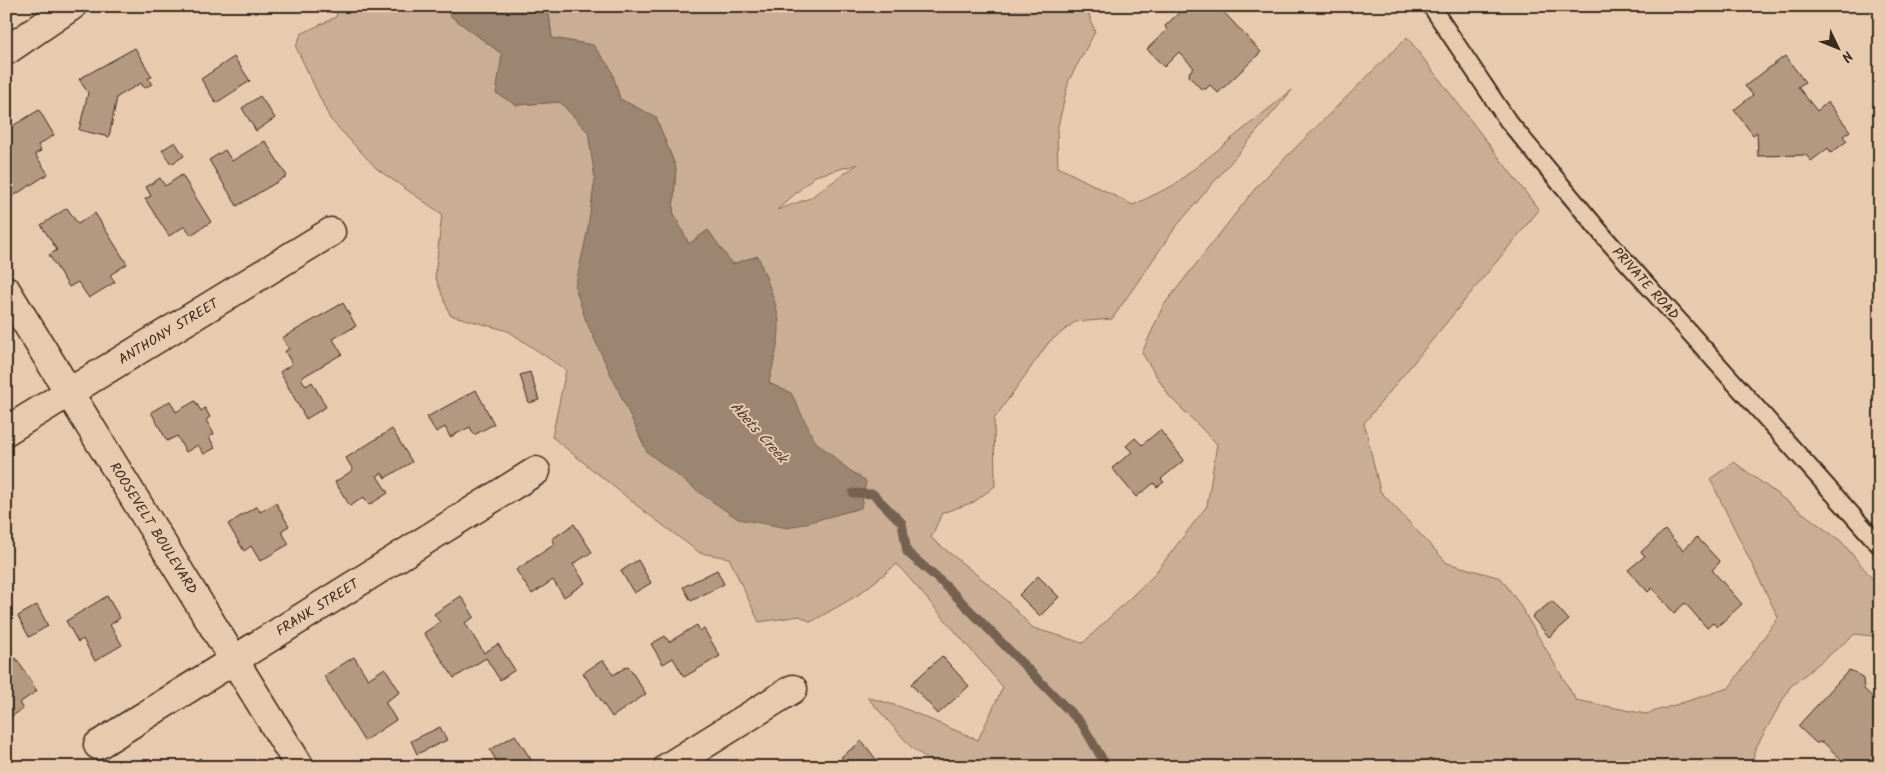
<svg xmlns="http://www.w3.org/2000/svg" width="1886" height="773" font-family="Kalam,sans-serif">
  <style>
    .green { fill: #c9ae95; stroke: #826c5a; fill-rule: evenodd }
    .water { fill: #9d8671; stroke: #766150 }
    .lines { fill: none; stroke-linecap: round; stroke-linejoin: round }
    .stream { stroke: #766150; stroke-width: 9 }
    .building { fill: #b39982; stroke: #3b2a1e }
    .lane-casing { stroke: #3b2a1e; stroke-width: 20 }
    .street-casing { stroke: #3b2a1e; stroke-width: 31 }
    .lane { stroke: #e8cbaf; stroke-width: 16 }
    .street { stroke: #e8cbaf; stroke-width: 28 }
    .labels { text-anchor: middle; stroke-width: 4; stroke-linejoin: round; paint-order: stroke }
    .street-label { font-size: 14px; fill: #3b2a1e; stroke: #e8cbaf }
    .water-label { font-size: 15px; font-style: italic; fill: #4f3c2f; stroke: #e8cbaf }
  </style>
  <rect width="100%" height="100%" fill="#e8cbaf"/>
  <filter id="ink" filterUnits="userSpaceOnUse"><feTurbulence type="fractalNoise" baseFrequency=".02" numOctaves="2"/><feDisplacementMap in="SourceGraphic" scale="10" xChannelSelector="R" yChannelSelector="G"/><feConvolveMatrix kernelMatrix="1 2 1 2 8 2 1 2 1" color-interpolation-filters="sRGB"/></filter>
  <g filter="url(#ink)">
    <path class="green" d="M 338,6 L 441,6 L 452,17 L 502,54 L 516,105 L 560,102 L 588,132 L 655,259 L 762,268 L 758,256 L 732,264 L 708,230 L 689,244 L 673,212 L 676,168 L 656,118 L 620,99 L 611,69 L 593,45 L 552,38 L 548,6 L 1069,6 L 1087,9 L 1095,32 L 1069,80 L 1057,130 L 1058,167 L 1133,205 L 1174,185 L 1292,90 L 1175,228 L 1112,319 L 1075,322 L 1049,342 L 994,419 L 995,486 L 974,502 L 942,513 L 931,538 L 997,591 L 1033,628 L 1083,643 L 1152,577 L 1207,506 L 1217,444 L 1169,396 L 1142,353 L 1163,306 L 1258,185 L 1407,37 L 1539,210 L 1364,423 L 1380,491 L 1447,563 L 1501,578 L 1518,602 L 1576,700 L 1646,714 L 1729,688 L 1778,617 L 1710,479 L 1734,462 L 1842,542 L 1880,588 L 1880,637 L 1855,634 L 1790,687 L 1754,751 L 1753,767 L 939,767 L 912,748 L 867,697 L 901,707 L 978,740 L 1003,687 L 897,564 L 858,595 L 811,622 L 800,616 L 759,622 L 729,558 L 700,553 L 644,511 L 552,437 L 566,370 L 508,331 L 450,315 L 435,276 L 442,214 L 377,169 L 330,119 L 296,47 L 301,34 L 336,17 ZM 858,164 L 810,198 L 777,210 L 815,176 Z"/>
    <path class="water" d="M 441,6 L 548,6 L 552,38 L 593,45 L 611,69 L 620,99 L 656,117 L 676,168 L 673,212 L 689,244 L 708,230 L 732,264 L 758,256 C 765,276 777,302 779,322 C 780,343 773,363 769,383 L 791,393 L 815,441 L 848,469 L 866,481 L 861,508 L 788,528 L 738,519 L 703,495 L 647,452 L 586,321 L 575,287 L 587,233 L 595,179 L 588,132 L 560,102 L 516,105 L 496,93 L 502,54 L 452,17 Z"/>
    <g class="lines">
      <path class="stream" d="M 853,493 L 873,494 L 902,523 L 907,552 L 946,586 L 1082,724 L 1107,767"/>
    </g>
    <path class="building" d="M 1186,6 L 1218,6 L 1261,52 L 1218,93 L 1210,85 L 1206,89 L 1201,89 L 1189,76 L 1190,71 L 1194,68 L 1179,52 L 1164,67 L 1147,49 L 1167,30 L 1165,26 Z
      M 135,48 L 152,77 L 148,78 L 152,84 L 144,88 L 141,83 L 117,97 L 109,137 L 79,130 L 88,93 L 79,79 Z
      M 1785,56 L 1805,82 L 1798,87 L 1817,111 L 1828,102 L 1850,131 L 1843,136 L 1847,141 L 1831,153 L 1828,148 L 1811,161 L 1806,155 L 1758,156 L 1757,132 L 1753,135 L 1734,110 L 1753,95 L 1745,86 Z
      M 234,57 L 250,81 L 216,103 L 201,79 Z
      M 260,96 L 275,118 L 256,131 L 242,108 Z
      M 39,110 L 54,135 L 38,145 L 41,151 L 35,154 L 48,174 L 13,196 L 6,184 L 6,130 Z
      M 265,141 L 287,176 L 237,206 L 209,160 L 225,150 L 232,161 Z
      M 175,142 L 184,156 L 171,164 L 162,150 Z
      M 182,175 L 211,222 L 191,235 L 185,226 L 169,236 L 145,199 L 151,196 L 146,187 L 160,178 L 165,186 Z
      M 67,208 L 78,224 L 95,213 L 127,264 L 110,275 L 115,282 L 89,298 L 78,282 L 69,287 L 49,255 L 57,250 L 41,225 Z
      M 343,303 L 356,326 L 333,339 L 342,354 L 301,378 L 306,386 L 312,382 L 326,407 L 306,419 L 280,372 L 292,364 L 285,351 L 289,349 L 282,338 Z
      M 530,372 L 539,400 L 529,403 L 520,375 Z
      M 476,390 L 494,424 L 474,435 L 470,427 L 450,437 L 445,427 L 436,432 L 427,417 Z
      M 170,401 L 176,412 L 195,401 L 201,411 L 205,408 L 210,417 L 206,420 L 214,434 L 209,437 L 215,448 L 204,454 L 198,445 L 186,452 L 177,436 L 167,441 L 151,412 Z
      M 392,429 L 412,462 L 385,478 L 382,473 L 377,476 L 388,493 L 369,505 L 364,497 L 350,506 L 335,482 L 353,470 L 346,458 Z
      M 1160,430 L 1184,460 L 1161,479 L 1164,482 L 1157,487 L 1154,483 L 1136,497 L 1112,468 L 1132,452 L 1126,446 L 1135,438 L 1142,445 Z
      M 276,503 L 289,526 L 281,531 L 289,544 L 260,561 L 251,546 L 244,551 L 228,524 L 257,506 L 260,512 Z
      M 574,524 L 592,552 L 573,564 L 585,583 L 564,597 L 553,580 L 532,594 L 516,570 L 555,544 L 552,539 Z
      M 1665,530 L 1683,550 L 1697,537 L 1720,562 L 1712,570 L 1742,604 L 1717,627 L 1713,623 L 1707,628 L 1685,603 L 1674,613 L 1652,588 L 1648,592 L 1628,570 L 1645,556 L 1641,552 Z
      M 638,560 L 651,583 L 634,593 L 621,571 Z
      M 717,570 L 724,584 L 691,601 L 683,587 Z
      M 1038,576 L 1059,597 L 1040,616 L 1019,595 Z
      M 107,596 L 120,618 L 110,625 L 122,645 L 95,661 L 83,639 L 78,642 L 66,621 Z
      M 461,596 L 474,617 L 465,623 L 484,653 L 498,644 L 515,670 L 500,680 L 486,658 L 454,678 L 424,633 L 440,622 L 434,614 Z
      M 1552,601 L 1569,620 L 1549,637 L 1532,617 Z
      M 37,605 L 48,626 L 29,637 L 18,616 Z
      M 697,625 L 700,631 L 704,629 L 720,656 L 684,677 L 673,658 L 663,664 L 651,644 L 665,636 L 669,642 Z
      M 942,656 L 969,686 L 938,714 L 911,684 Z
      M 354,657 L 368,679 L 385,668 L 400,692 L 385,702 L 396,720 L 364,741 L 324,676 Z
      M 16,658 L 37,691 L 19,703 L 23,709 L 12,716 L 8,710 L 6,711 L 6,664 Z
      M 603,660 L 613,675 L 628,666 L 646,694 L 612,717 L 583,673 Z
      M 1849,670 L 1857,673 L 1863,679 L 1864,689 L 1880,704 L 1880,767 L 1845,767 L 1847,765 L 1823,742 L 1816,743 L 1798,726 Z
      M 440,727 L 447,740 L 417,754 L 411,741 Z
      M 515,735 L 534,764 L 530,767 L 500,767 L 490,750 Z
      M 862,741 L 882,767 L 842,767 L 846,763 L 841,757 Z
      M 200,758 L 206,767 L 187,767 Z"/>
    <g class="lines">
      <g class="lane-casing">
        <path id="lane" d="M 1431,6 L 1508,121 L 1607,240 L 1880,546"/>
      </g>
      <g class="street-casing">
        <path id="street" d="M 6,51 L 72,6
          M 6,290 L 300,767
          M 6,431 L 331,232
          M 98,745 L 536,471
          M 668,767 L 793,689"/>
      </g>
      <use href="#lane" class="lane"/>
      <use href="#street" class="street"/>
    </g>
  </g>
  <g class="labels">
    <g class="street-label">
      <text transform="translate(1646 283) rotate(48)" y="5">PRIVATE ROAD</text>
      <text transform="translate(168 331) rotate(-31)" y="5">ANTHONY STREET</text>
      <text transform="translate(154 528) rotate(58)" y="5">ROOSEVELT BOULEVARD</text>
      <text transform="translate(317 607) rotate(-32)" y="5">FRANK STREET</text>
    </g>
    <g class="water-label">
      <text transform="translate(759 432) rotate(48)" y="5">Abets Creek</text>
    </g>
  </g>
  <rect width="1886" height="773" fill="none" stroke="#e8cbaf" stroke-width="25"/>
  <rect x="12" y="12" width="1861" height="748" fill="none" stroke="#3b2a1e" stroke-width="2" filter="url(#ink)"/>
  <g transform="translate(1838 48) rotate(133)" stroke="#e8cbaf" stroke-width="4" paint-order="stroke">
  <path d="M0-4L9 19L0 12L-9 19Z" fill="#3b2a1e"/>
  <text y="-8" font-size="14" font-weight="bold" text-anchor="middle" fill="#3b2a1e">N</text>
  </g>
</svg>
